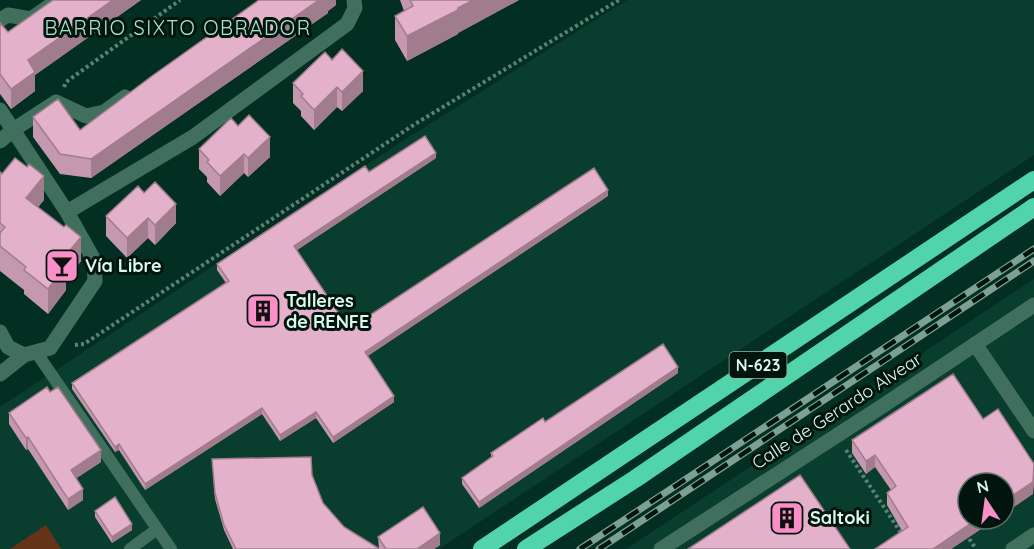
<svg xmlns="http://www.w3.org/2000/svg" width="1034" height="549" font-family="Quicksand,sans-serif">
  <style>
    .built { fill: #093d2e; fill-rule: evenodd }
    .green { fill: #653418 }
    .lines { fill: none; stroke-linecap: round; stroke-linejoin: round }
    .path { stroke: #5c8276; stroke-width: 4; stroke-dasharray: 3 3; stroke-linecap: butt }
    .lane { stroke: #416f5e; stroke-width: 12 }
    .street { stroke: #416f5e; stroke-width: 15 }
    .highway { stroke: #52d4aa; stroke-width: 18 }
    .rail-casing { stroke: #7da094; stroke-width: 7 }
    .rail { stroke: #01140d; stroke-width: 4.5; stroke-dasharray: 14; stroke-linecap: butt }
    .wall { fill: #c498ae }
    .shaded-wall { fill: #a07c8d }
    .building { fill: #e4b1ca; stroke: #a07c8d; stroke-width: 1.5 }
    .labels { text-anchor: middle; stroke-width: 6; stroke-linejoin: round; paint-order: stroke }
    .shield { fill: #01140d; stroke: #9bb4aa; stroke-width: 1.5 }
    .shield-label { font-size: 16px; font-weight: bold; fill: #ddf9ed }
    .poi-label { font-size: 18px; font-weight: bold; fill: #ddf9ed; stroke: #01140d; text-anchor: start }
    .street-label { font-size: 18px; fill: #ddf9ed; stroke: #01140d }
    .neighbourhood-label { font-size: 20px; letter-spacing: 1.5px; fill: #abe4cd; stroke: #01140d }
  </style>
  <rect width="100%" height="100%" fill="#022f22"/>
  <path class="built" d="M 627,0 L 1034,0 L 1034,155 L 439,549 L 0,549 L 0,407 L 398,144 Z
    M 1034,279 L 1034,549 L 626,549 L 847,403 ZM 968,483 L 1004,483 L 1004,519 L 968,519 Z"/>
  <path class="green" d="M 46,525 L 61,549 L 10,549 Z"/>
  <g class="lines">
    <path class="path" d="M 64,87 L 66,82 L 180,0
      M 75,345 L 84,344 L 415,124 L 619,0
      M 846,450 L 903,536
      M 966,534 L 976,549"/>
    <path class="lane" d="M 36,352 L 171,549
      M 130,549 L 157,529"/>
    <path class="street" d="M 0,20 L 8,15 L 31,19 L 58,0
      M 0,110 L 67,212 L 94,260 L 95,281 L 50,348 L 24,355 L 8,347 L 0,332
      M 0,141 L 13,130 L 56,102 L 86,116 L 104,112 L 125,97
      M 67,212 L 193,137 L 347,24 L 355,8 L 354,0
      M 975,344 L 1034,431
      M 0,374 L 24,355
      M 661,549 L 881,407 L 1034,305
      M 1013,549 L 1034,535"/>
    <path class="highway" d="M 482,549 L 1034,180
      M 526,549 L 635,479 L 1034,207"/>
    <g class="rail-casing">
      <path id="rail" d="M 580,549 L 1034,249
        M 599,549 L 1034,261"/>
    </g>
    <use href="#rail" class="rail"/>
  </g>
  <path class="wall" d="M 53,0 L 141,0 L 35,75 L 35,91 L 11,109 L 0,94 L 0,23 L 8,32 Z
    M 336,0 L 336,5 L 328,11 L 328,13 L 91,178 L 60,174 L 33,137 L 33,117 L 80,130 Z
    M 400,0 L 519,0 L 458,33 L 458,34 L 407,61 L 395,40 L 395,16 L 404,11 Z
    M 325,52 L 363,91 L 342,111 L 337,107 L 314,130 L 301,116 L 301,111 L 293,103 L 293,83 Z
    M 199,149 L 270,157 L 248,177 L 244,173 L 220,196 L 207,182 L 207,177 L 199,169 Z
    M 436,158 L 297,250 L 349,329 L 608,196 L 367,356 L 394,402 L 333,443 L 316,418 L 280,441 L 262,414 L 145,490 L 119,450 L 115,452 L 72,389 L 72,383 L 226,283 L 217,270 L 217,264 L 369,172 Z
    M 0,172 L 44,200 L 38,207 L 81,261 L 66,280 L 66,290 L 48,314 L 24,294 L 24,290 L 0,271 Z
    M 138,186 L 176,223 L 155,245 L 148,238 L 127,258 L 106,236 L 106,216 Z
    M 678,373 L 479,508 L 462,484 L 462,478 L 491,458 L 491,453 L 545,422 Z
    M 9,413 L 101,462 L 76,478 L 83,500 L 68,510 L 28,449 L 26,450 L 9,424 Z
    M 852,440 L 1033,494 L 968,519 L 996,519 L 951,549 L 875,549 L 902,531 L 887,505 L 887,493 L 891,490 L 875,467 L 866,474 L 852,453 Z
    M 212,459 L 312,475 L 323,503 L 344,527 L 378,549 L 233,549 L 224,530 L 215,499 Z
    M 95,511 L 132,530 L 112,543 L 95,517 Z
    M 378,537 L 440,545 L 434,549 L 379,549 Z"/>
  <path class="shaded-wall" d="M 113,0 L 141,0 L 35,75 L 35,91 L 11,109 L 11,89 L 28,60 Z
    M 319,0 L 336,0 L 336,5 L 328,11 L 328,13 L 91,178 L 91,159 Z
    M 473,0 L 519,0 L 458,33 L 458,34 L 407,61 L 407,36 Z
    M 363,71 L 363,91 L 342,111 L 342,92 Z
    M 337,87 L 337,107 L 314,130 L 314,110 Z
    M 270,137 L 270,157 L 248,177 L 248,158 Z
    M 436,153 L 436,158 L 294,252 L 294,246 Z
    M 244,154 L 244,173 L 220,196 L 220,176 Z
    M 44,176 L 44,200 L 26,222 L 26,198 Z
    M 608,190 L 608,196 L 365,358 L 365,352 Z
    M 176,204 L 176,223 L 155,245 L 155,225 Z
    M 148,218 L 148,238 L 127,258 L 127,238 Z
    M 81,237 L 81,261 L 66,280 L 66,290 L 48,314 L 48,289 L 61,261 Z
    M 678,367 L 678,373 L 479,508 L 479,502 Z
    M 394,396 L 394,402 L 333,443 L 333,437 Z
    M 262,408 L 262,414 L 145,490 L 145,484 Z
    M 316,412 L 316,418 L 280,441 L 280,435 Z
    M 28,437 L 28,449 L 26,450 L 26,438 Z
    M 119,444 L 119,450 L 115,452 L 115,447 Z
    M 101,450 L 101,462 L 71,482 L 71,470 Z
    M 875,455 L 875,467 L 866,474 L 866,461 Z
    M 1034,471 L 1034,484 L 1033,494 L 1004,514 L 1004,501 Z
    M 83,489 L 83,500 L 68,510 L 68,499 Z
    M 977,519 L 996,519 L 951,549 L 933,549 Z
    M 132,524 L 132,530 L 112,543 L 112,537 Z
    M 440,533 L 440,545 L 434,549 L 417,549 Z"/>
  <path class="building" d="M 53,0 L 113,0 L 28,60 L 35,72 L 11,89 L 0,74 L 0,23 L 8,32 Z
    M 259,0 L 319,0 L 91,159 L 60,154 L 33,117 L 58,99 L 80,130 L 152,76 Z
    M 410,0 L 473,0 L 458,8 L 458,10 L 407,36 L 395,16 L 413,6 Z
    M 342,49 L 363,71 L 342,92 L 337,87 L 314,110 L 301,96 L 303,94 L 293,83 L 325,52 L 332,60 Z
    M 249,115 L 270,137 L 248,158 L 244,154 L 220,176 L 207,162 L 209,160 L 199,149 L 231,118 L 238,126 Z
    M 425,136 L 436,153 L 294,246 L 349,329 L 594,168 L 608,190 L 365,352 L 394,396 L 333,437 L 316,412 L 280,435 L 262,408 L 145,484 L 119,444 L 115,447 L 72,383 L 229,281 L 217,264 L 365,166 L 369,172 Z
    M 15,158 L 27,167 L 29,164 L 44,176 L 26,198 L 64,227 L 66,225 L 81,237 L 61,261 L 66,265 L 48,289 L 24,270 L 26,267 L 0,246 L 0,233 L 5,227 L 0,223 L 0,172 L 2,174 Z
    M 155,182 L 176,204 L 155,225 L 148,218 L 127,238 L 106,216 L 138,186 L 144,193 Z
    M 663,344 L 678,367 L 479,502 L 462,478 L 493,456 L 491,453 L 543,418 L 545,422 Z
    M 953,374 L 983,419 L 998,409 L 1034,464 L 1033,482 L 1004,501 L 1004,483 L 968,483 L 968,519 L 977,519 L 933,549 L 875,549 L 908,527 L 887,493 L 896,486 L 875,455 L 866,461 L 852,440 Z
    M 47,387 L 50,392 L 58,387 L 101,450 L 71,470 L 83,489 L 68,499 L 28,437 L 26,438 L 9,413 Z
    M 311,457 L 312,475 L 323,503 L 344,527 L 378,548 L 378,549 L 236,549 L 224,525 L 215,493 L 212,459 Z
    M 800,475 L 850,549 L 688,549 Z
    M 115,497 L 132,524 L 112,537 L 95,511 Z
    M 423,507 L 440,533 L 417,549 L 386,549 L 378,537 Z"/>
  <defs>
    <g id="bar-square" transform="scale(1.725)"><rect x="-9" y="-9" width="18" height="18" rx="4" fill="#fa8fc7" stroke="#01140d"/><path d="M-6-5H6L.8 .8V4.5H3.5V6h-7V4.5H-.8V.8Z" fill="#111"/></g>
    <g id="building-square" transform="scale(1.725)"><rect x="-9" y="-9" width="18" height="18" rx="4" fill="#fa8fc7" stroke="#01140d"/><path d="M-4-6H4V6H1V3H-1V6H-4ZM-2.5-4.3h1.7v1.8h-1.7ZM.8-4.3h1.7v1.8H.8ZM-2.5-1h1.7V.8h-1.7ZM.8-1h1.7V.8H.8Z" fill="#111"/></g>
  </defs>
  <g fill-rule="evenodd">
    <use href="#bar-square" x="62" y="266"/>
    <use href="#building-square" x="263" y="311"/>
    <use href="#building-square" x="787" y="518"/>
  </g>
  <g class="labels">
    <rect class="shield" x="729.5" y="352" width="57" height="26" rx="4.5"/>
    <g class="shield-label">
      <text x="758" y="371">N-623</text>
    </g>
    <g class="poi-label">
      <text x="85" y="272">Vía Libre</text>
      <text x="286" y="307">Talleres<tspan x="286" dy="21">de RENFE</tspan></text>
      <text x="810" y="524">Saltoki</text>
    </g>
    <g class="street-label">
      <text transform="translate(837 411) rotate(-33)" y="6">Calle de Gerardo Alvear</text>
    </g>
    <g class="neighbourhood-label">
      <text x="178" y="35">BARRIO SIXTO OBRADOR</text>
    </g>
  </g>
  <g transform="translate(986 501) rotate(347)"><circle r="28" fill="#01140d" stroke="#597067" stroke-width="1.5"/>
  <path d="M0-4.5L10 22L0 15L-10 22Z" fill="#fa8fc7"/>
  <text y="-9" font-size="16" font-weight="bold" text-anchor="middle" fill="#ddf9ed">N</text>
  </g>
</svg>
